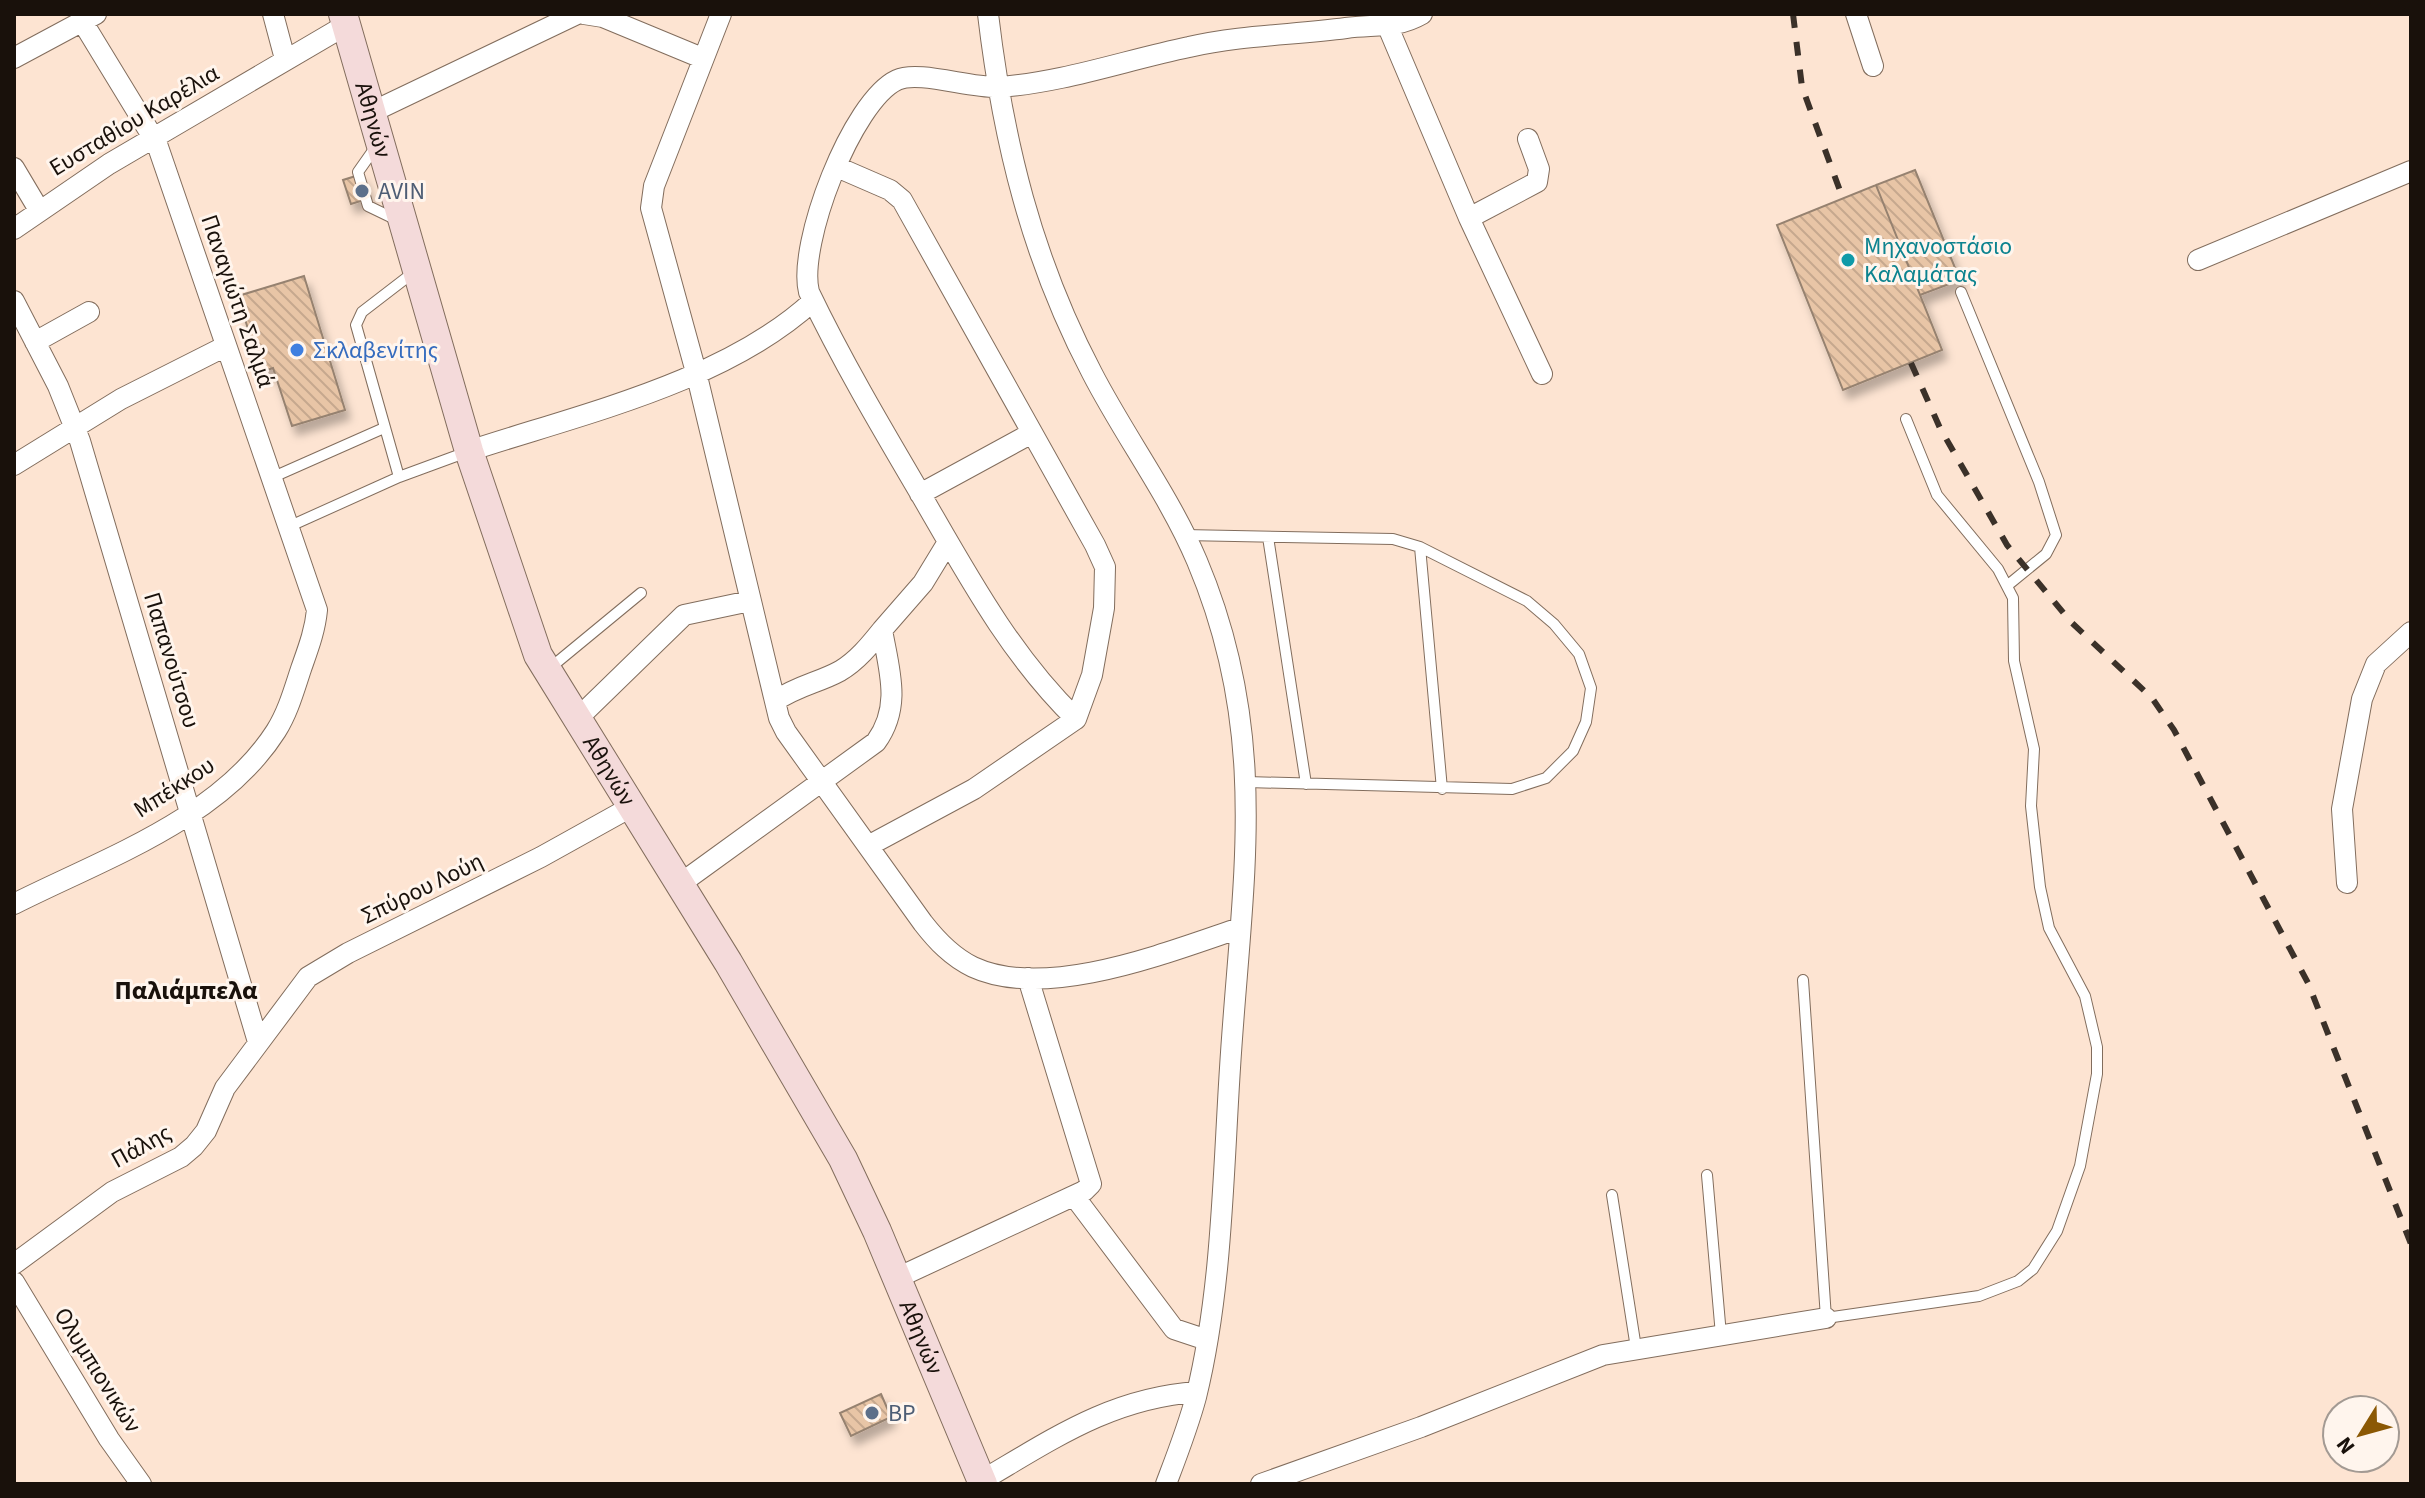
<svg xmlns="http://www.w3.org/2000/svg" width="2425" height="1498" font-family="'Source Sans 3',sans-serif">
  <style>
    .building { fill: url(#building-back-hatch); stroke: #968270; stroke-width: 2; filter: url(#shadow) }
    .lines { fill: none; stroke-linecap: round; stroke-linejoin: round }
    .service-casing { stroke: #826d5d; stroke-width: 12 }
    .minor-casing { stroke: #826d5d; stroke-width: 22 }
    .secondary-casing { stroke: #826d5d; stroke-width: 30 }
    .service { stroke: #fff; stroke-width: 10 }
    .minor { stroke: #fff; stroke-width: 20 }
    .secondary { stroke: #f4dada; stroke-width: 28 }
    .rail { stroke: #3b3129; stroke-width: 6; stroke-dasharray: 14 14; stroke-linecap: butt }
    .service-dot { fill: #5c6f8a; stroke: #fff5ed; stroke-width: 3 }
    .culture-dot { fill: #0f9aa8; stroke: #fff5ed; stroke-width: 3 }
    .shop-dot { fill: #3f7fe0; stroke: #fff5ed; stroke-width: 3 }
    .labels { text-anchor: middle; stroke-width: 6; stroke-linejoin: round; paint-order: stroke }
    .street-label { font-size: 24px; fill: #19110b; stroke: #fff5ed }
    .service-label { font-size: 24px; fill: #4e5e75; stroke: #fff5ed; text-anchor: start }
    .culture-label { font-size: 24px; fill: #0d838f; stroke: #fff5ed; text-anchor: start }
    .shop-label { font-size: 24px; fill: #366cbe; stroke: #fff5ed; text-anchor: start }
    .neighbourhood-label { font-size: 26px; font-weight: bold; fill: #19110b; stroke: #fff5ed }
  </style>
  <defs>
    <pattern id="building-back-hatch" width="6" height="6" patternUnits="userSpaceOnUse" patternTransform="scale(2)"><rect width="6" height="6" fill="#e8c5a6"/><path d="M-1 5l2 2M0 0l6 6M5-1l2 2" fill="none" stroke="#c6a88e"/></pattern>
    <filter id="shadow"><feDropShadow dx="5" dy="9" stdDeviation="4" flood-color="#0004"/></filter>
  </defs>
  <rect width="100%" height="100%" fill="#fde4d2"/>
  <path class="building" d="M 1915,170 L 1960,280 L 1920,295 L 1876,185 Z
    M 362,174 L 370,198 L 351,204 L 343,180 Z
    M 1876,185 L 1942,350 L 1843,390 L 1777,225 Z
    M 304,276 L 345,410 L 292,426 L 273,368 L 261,372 L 238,296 Z
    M 881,1394 L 891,1417 L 851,1436 L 840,1413 Z"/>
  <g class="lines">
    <g class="service-casing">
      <path id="service" d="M 377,145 L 358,172 L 368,206 L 397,220
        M 1961,292 L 2039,482 L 2056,535 L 2046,554 L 2008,585
        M 399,477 L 356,325 L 362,312 L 414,272
        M 271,478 L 384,428
        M 288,527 L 399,477 L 467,452
        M 1184,535 L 1393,539 L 1420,547 L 1527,601 L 1554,624 L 1579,654 L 1591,688 L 1586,722 L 1573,751 L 1546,778 L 1512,789 L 1247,782
        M 1268,537 L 1306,784
        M 1420,547 L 1442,789
        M 550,668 L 641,593
        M 1803,980 L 1826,1318 L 1979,1296 L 2018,1281 L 2033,1269 L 2057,1231 L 2080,1166 L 2097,1074 L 2097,1047 L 2085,996 L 2049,928 L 2040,887 L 2031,806 L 2034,749 L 2014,661 L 2013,598 L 1998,569 L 1937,495 L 1906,419
        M 1707,1175 L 1721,1335
        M 1612,1195 L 1636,1348"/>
    </g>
    <g class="minor-casing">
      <path id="minor" d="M 273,14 L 285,59
        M 584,14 L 603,17 L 702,58
        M 721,14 L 654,186 L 651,208 L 696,372 L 779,718 L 786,732 L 923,923 C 937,941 952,957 973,967 C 1046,1001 1168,952 1240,928
        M 988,14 C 1003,141 1032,259 1092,373 C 1125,437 1169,495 1197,561 C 1272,738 1241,886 1230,1068 C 1223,1177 1222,1291 1196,1397 C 1188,1427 1177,1455 1166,1484
        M 1856,14 L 1873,66
        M 1388,27 L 1469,218 L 1542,374
        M 14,58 L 96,14
        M 372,112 L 577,14
        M 837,167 L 890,190 L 902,200 L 1095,545 L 1105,567 L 1104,608 L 1092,675 L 1076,719 L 974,789 L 868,846
        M 14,168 L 39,210
        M 1469,218 L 1537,182 L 1539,169 L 1528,139
        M 14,229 L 109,164 L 346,25
        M 2198,260 L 2411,171
        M 14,301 L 58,386 L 80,441 L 258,1042
        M 35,342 L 89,312
        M 469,451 C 581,414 725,382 813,301
        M 14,465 L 121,399 L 226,346
        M 920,494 L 1032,433
        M 775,701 C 799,685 818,683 840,671 C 857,661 870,645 882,630
        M 1076,719 C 1012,657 969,578 924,500 C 884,432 843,363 809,292 C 797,245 852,101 897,80 C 918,70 969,88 998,87 C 1062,83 1126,60 1189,47 C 1241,35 1294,35 1346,28 C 1374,24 1396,29 1422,14
        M 575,721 L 684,615 L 750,601
        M 2347,883 L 2342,809 L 2362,699 L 2376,664 L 2411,632
        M 680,884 L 876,742 C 902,706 889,670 882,630 L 923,583 L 948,542
        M 14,904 C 103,859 220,819 276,731 C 288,712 294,690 301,669 C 308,649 315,631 317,610 L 157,144 L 82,21
        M 1074,1196 L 1174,1329 L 1207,1340
        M 14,1264 L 112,1192 L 181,1157 L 194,1146 L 206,1131 L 225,1088 L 308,977 L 348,953 L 541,857 L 631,807
        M 897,1278 L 1084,1191 L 1091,1184 L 1028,978
        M 14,1282 L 109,1439 L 141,1484
        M 981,1481 C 1053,1439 1111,1398 1197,1392
        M 1261,1484 L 1421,1427 L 1603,1355 L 1826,1318"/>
    </g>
    <g class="secondary-casing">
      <g id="secondary">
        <path id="s1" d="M 343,14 L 469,451 L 538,655 L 728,962 L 843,1159 L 877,1231 L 983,1484"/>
      </g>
    </g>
    <use href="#service" class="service"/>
    <use href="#minor" class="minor"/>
    <use href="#secondary" class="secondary"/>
    <path class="rail" d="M 1793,14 L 1802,87 L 1843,199
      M 1911,363 L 1940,428 L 2007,545 L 2071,622 L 2152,698 L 2174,730 L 2308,983 L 2411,1244"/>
  </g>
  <g class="service-dot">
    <circle cx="362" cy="191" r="8"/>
    <circle cx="872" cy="1413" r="8"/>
  </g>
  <circle class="culture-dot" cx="1848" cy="260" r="8"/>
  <circle class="shop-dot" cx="297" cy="350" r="8"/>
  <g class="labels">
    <g class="street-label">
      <text transform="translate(134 120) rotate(-31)" y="8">Ευσταθίου Καρέλια</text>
      <text dy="8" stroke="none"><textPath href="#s1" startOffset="110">Αθηνών</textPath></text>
      <text transform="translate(238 301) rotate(71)" y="8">Παναγιώτη Σαλμά</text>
      <text transform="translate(172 660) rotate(73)" y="8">Παπανούτσου</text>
      <text dy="8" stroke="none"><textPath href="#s1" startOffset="806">Αθηνών</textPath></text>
      <text transform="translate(174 787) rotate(-33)" y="8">Μπέκκου</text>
      <text transform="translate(422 888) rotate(-26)" y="8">Σπύρου Λούη</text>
      <text transform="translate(141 1146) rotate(-29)" y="8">Πάλης</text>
      <text dy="8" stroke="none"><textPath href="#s1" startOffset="1454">Αθηνών</textPath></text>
      <text transform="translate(98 1370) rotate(58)" y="8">Ολυμπιονικών</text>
    </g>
    <g class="service-label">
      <text x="378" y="199">AVIN</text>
      <text x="888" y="1421">BP</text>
    </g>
    <g class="culture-label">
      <text x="1864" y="254">Μηχανοστάσιο<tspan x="1864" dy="28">Καλαμάτας</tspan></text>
    </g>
    <g class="shop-label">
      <text x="313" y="358">Σκλαβενίτης</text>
    </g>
    <g class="neighbourhood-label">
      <text x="186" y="999">Παλιάμπελα</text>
    </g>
  </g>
  <rect width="2425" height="1498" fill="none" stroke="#19110b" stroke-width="32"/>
  <g transform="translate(2361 1434) rotate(233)"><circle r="38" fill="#fff5ed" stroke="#a39a93" stroke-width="2"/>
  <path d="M0-6L14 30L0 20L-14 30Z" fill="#8b5804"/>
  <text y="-12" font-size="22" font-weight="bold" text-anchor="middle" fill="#19110b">N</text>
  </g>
</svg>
